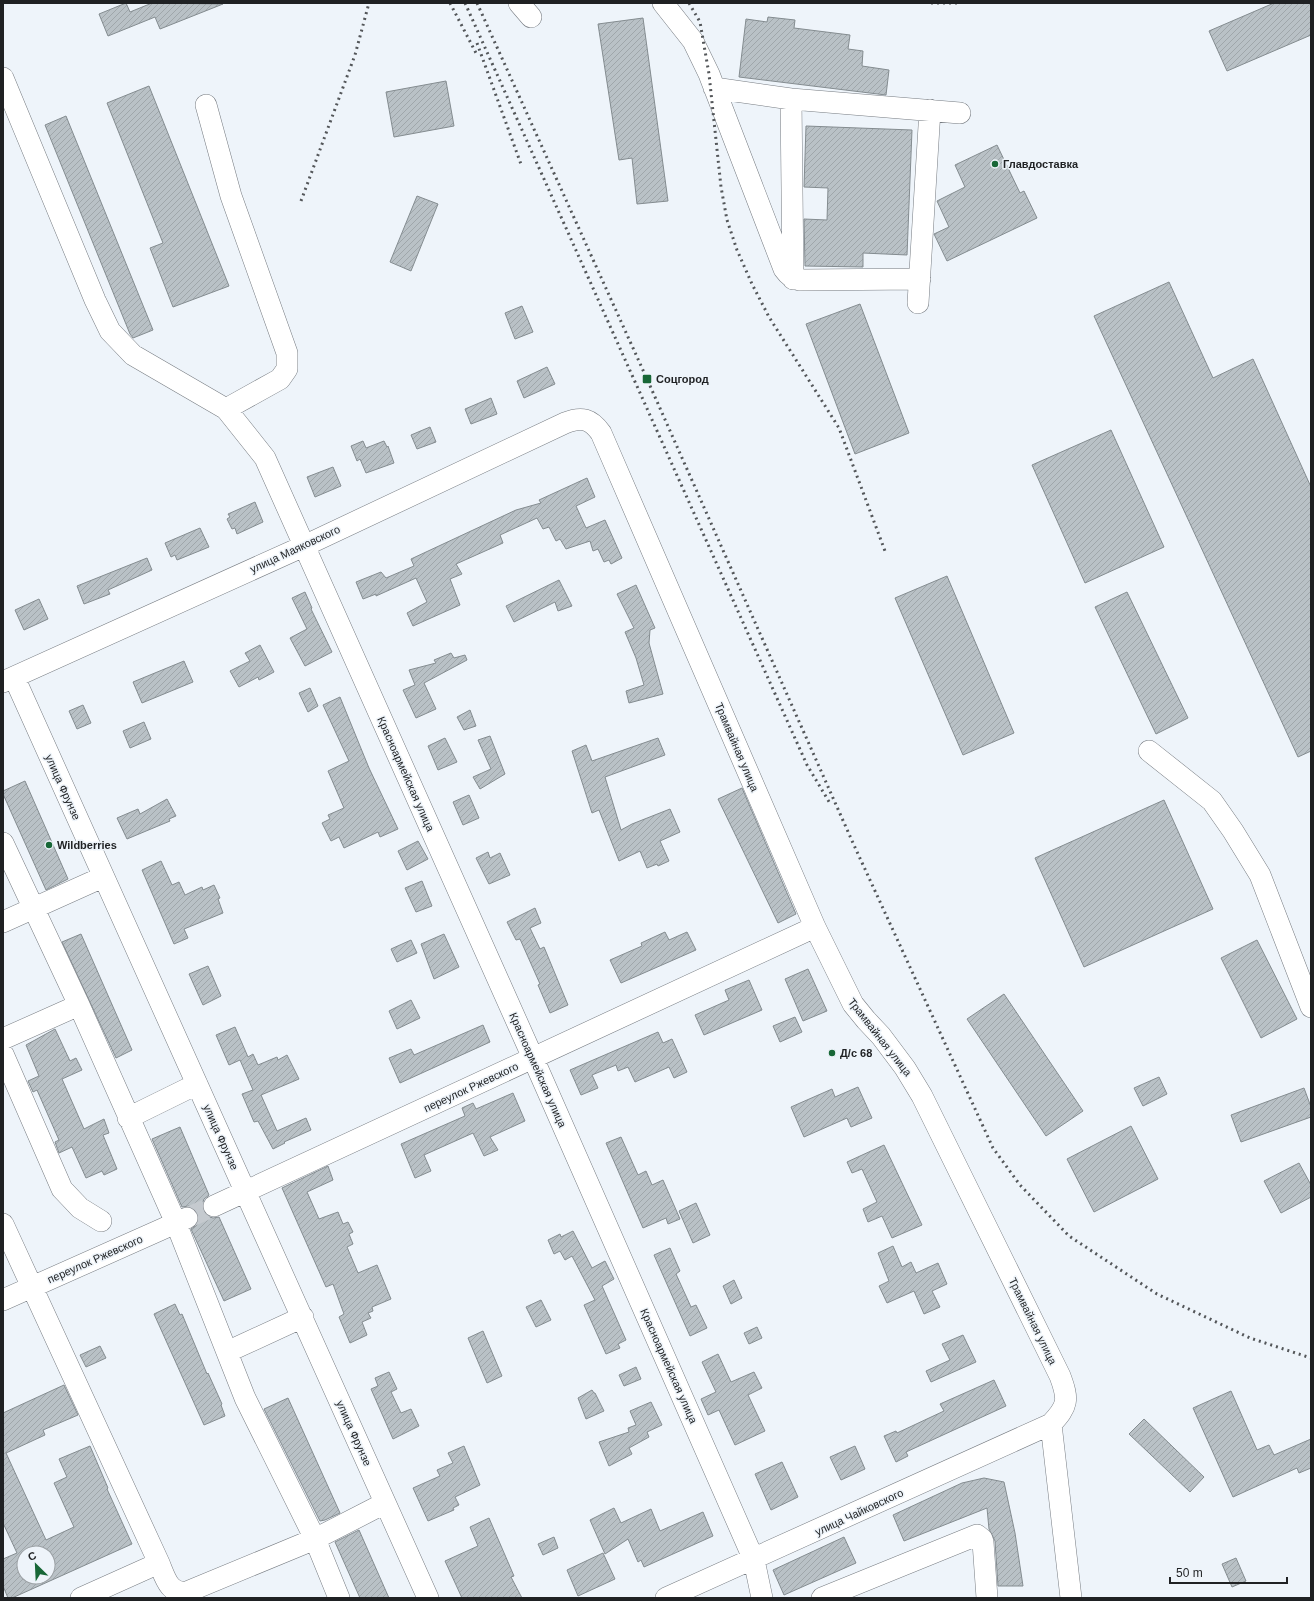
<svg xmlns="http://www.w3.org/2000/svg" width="1314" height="1601" font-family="Arial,sans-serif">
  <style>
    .building { fill: url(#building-hatch); stroke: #848c90; fill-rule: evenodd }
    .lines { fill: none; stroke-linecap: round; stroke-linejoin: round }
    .minor-tunnel { stroke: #c5cacf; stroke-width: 21; stroke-dasharray: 21 10; stroke-linecap: butt }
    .minor-casing { stroke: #777c82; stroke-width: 22 }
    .minor { stroke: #fff; stroke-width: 21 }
    .rail { stroke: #535659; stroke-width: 3; stroke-dasharray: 2 4; stroke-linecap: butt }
    .poi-dot { fill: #186737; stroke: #eef4fa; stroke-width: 1.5 }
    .labels { text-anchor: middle; stroke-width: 3; stroke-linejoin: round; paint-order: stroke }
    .poi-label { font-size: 11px; font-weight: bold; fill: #1f2123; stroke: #eef4fa; text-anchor: start }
    .street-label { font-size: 11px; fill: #1f2123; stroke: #eef4fa }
  </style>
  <defs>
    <pattern id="building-hatch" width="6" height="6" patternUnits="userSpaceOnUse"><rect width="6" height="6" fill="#b9c1c6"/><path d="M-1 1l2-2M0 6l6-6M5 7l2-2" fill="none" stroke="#9fa6aa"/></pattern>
  </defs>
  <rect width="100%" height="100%" fill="#eef4fa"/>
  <path class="building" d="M 126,3 L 130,12 L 152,3 L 223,4 L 160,29 L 155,17 L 108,36 L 99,14 Z
    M 1274,3 L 1311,3 L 1311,35 L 1227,71 L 1209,31 Z
    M 768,17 L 795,20 L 794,28 L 850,35 L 848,49 L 863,51 L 862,66 L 889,70 L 886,95 L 739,77 L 746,19 L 767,22 Z
    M 643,18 L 668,201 L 637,204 L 632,158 L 619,160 L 598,24 Z
    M 446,81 L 454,126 L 394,137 L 386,92 Z
    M 149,86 L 229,286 L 173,307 L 150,248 L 163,243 L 107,103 Z
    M 66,116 L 153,330 L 133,338 L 130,334 L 45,125 Z
    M 806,126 L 912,130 L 907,255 L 863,253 L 863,267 L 805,266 L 804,219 L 827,220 L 828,188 L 804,187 Z
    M 997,145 L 1020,193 L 1024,191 L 1037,218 L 947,261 L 934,234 L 949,227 L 937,201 L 965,187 L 955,165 Z
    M 417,196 L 438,204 L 411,271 L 390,262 Z
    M 1169,282 L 1213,378 L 1253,359 L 1311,487 L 1311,751 L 1298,757 L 1094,316 Z
    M 860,304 L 909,433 L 855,454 L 806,324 Z
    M 522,306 L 533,332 L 515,339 L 505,313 Z
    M 547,367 L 555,384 L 524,398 L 517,381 Z
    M 491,398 L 497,414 L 471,424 L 465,409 Z
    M 430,427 L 436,442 L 417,449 L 411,435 Z
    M 1111,430 L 1164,547 L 1085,583 L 1032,465 Z
    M 363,441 L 366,448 L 384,441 L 387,447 L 388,446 L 394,463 L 366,473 L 360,459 L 357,461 L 351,446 Z
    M 333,467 L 341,486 L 315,497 L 307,477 Z
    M 587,478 L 595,497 L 576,506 L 586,528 L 605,520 L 622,558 L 611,564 L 609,560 L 604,562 L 598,549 L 593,551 L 590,541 L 566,549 L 560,539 L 556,541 L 549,527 L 543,529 L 537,518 L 500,535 L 503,543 L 456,564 L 462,574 L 450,579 L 460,605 L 413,626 L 407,613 L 427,602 L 416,578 L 376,596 L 376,594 L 363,599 L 356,582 L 381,572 L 386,578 L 414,566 L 411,559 L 516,510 L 541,503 L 539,500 Z
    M 255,502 L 263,522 L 237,534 L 235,528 L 232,529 L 227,519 L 230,517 L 228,514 Z
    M 200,528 L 209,547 L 177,560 L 175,555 L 171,557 L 165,543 Z
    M 147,558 L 152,570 L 108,590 L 110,594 L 84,604 L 77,586 Z
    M 947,576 L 1014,733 L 963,755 L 895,598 Z
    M 559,580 L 572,606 L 558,611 L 555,602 L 514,622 L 506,606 Z
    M 636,585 L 655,628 L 650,630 L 649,643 L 663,694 L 629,703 L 626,691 L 644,685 L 636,658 L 625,632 L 634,628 L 617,594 Z
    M 305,592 L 312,608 L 311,609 L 332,652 L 305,666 L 290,638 L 307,629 L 292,598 Z
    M 1127,592 L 1188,718 L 1156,734 L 1095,607 Z
    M 39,599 L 48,619 L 24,630 L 15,610 Z
    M 260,645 L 274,672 L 259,680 L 258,677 L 239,687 L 230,671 L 250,661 L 245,653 Z
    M 451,653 L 454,658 L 465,655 L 467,660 L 424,683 L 436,709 L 416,718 L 403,690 L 415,685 L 409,670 L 436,663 L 434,660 Z
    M 184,661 L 193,682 L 142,703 L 133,682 Z
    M 310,688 L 318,706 L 308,712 L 299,693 Z
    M 340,697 L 369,768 L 398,829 L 380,837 L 378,832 L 344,848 L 339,837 L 331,841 L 322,823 L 330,819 L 328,815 L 344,808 L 328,771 L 349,761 L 323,705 Z
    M 83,705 L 91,723 L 77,729 L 69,711 Z
    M 470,710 L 476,726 L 464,730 L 457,717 Z
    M 144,722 L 151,739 L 130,748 L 123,731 Z
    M 490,736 L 505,774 L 480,789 L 473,777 L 491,769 L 478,740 Z
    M 445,738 L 457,762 L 438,770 L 428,746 Z
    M 658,738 L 665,755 L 605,777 L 621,830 L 632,824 L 670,809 L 680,832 L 660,841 L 669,861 L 658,866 L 657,864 L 647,868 L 640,851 L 619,861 L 599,810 L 592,813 L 572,751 L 586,745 L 592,761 Z
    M 25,781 L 68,879 L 46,890 L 3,794 L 3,791 Z
    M 742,788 L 796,914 L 778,923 L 718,799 Z
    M 469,795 L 479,818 L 463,825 L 453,802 Z
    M 167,799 L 176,816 L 169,819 L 170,821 L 127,839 L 117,818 L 138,809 L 140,814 Z
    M 1164,800 L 1213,909 L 1084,967 L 1035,858 Z
    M 418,841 L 428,859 L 407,870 L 398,851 Z
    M 488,852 L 490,858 L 500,853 L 510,875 L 489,884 L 476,858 Z
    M 161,861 L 172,885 L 179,882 L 185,895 L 202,887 L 203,890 L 214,885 L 220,898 L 218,899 L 223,913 L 184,929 L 188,938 L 174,944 L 142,870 Z
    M 422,881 L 432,906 L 416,912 L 405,888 Z
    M 535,908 L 541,923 L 530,928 L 540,949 L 544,947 L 568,1005 L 550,1013 L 538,985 L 540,984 L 520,939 L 516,940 L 507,922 Z
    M 665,932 L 669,940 L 687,932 L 696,950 L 621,983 L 610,960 L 642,946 L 641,943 Z
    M 81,934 L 132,1050 L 116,1058 L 62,942 Z
    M 444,934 L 459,967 L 434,979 L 421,944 Z
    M 411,940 L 417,953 L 397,962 L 391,949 Z
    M 1257,940 L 1297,1019 L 1261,1038 L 1221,958 Z
    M 208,966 L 221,996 L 203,1005 L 189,974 Z
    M 808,969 L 827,1011 L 803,1021 L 785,979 Z
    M 749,980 L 762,1010 L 704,1035 L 695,1015 L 729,1000 L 725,990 Z
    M 1004,994 L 1083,1111 L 1046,1136 L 967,1019 Z
    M 411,1000 L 420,1018 L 397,1029 L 389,1011 Z
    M 795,1017 L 802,1032 L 780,1042 L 773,1026 Z
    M 483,1025 L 490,1042 L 400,1083 L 389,1058 L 411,1049 L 414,1055 Z
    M 235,1027 L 248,1057 L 253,1054 L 258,1065 L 277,1057 L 278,1060 L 287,1055 L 299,1079 L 261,1095 L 277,1131 L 306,1118 L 311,1130 L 284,1142 L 285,1143 L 273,1149 L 258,1121 L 254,1122 L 242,1094 L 253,1090 L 240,1060 L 229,1065 L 216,1035 Z
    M 55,1029 L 70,1061 L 76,1058 L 82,1070 L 62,1079 L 84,1129 L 104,1119 L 109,1133 L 103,1135 L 117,1169 L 104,1175 L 102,1171 L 86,1178 L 72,1147 L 59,1153 L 55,1142 L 59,1140 L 37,1090 L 33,1092 L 28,1081 L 39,1076 L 26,1045 Z
    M 658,1032 L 663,1043 L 672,1039 L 687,1072 L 674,1078 L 669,1067 L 635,1082 L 628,1067 L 618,1071 L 616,1065 L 592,1075 L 598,1088 L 581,1095 L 570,1070 Z
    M 1159,1077 L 1167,1094 L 1143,1106 L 1134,1088 Z
    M 858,1087 L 872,1118 L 851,1127 L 847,1118 L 804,1137 L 791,1107 L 832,1089 L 835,1097 Z
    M 1304,1088 L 1311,1107 L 1311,1117 L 1241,1142 L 1231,1115 Z
    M 513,1093 L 525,1121 L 490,1137 L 498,1150 L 484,1156 L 473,1133 L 424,1155 L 431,1171 L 415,1178 L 401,1144 L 465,1116 L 462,1108 L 473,1103 L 476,1109 Z
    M 1131,1126 L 1158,1179 L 1094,1212 L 1067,1159 Z
    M 180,1127 L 209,1195 L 204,1199 L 202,1205 L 203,1211 L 207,1216 L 213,1218 L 219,1217 L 251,1289 L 224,1301 L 191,1229 L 197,1225 L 199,1219 L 198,1213 L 194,1208 L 189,1206 L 182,1207 L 152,1139 Z
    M 621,1137 L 638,1175 L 646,1171 L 652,1185 L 663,1180 L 680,1219 L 668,1224 L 666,1218 L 643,1228 L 606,1143 Z
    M 884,1145 L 922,1225 L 892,1238 L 882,1216 L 868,1222 L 863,1209 L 877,1202 L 862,1169 L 852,1173 L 847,1162 Z
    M 1299,1163 L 1311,1185 L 1311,1197 L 1281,1213 L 1264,1181 Z
    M 328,1166 L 333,1180 L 307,1192 L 319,1219 L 338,1212 L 343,1224 L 348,1222 L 353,1232 L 349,1234 L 353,1244 L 347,1247 L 358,1273 L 377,1265 L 391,1299 L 372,1307 L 373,1311 L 368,1313 L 371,1318 L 362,1322 L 367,1335 L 350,1343 L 339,1317 L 344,1314 L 333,1284 L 326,1287 L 282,1188 Z
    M 696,1203 L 710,1235 L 693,1243 L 679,1211 Z
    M 573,1231 L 592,1268 L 605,1261 L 614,1279 L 602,1286 L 626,1340 L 618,1344 L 620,1348 L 606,1354 L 584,1305 L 595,1300 L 572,1256 L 565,1260 L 560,1251 L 554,1254 L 548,1240 L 560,1234 L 561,1237 Z
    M 893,1246 L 902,1267 L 911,1262 L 916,1273 L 938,1263 L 947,1284 L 932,1291 L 940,1307 L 924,1314 L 914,1291 L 887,1303 L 879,1286 L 889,1281 L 878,1253 Z
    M 670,1248 L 680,1271 L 676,1274 L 691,1307 L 696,1305 L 707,1328 L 690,1336 L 654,1255 Z
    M 734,1280 L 742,1298 L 731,1304 L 723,1286 Z
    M 541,1300 L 551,1320 L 536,1327 L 526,1307 Z
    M 175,1304 L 180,1315 L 182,1314 L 207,1374 L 208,1373 L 222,1404 L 221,1405 L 225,1416 L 204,1425 L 154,1314 Z
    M 757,1327 L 762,1338 L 749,1344 L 744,1333 Z
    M 483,1331 L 502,1376 L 487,1383 L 468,1338 Z
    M 963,1335 L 976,1362 L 931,1382 L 926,1371 L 950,1360 L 942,1344 Z
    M 100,1346 L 106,1358 L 86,1367 L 80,1355 Z
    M 718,1354 L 731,1382 L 754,1372 L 762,1388 L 748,1395 L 765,1431 L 735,1445 L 719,1410 L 708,1415 L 701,1399 L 716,1392 L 702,1362 Z
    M 636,1367 L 641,1379 L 624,1386 L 619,1375 Z
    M 389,1372 L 397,1389 L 391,1392 L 401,1413 L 411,1409 L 419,1426 L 393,1439 L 371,1389 L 378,1386 L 375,1378 Z
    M 994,1380 L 1006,1406 L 906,1452 L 908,1456 L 896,1462 L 884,1436 L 896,1431 L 897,1433 L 944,1411 L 940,1404 Z
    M 64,1385 L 78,1415 L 43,1430 L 45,1435 L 6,1453 L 46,1540 L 74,1527 L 54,1483 L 67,1477 L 59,1459 L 90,1446 L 108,1488 L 107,1489 L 132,1544 L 12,1598 L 8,1598 L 3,1586 L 3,1559 L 17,1553 L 3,1523 L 3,1413 ZM 24,1553 L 48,1553 L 48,1577 L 24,1577 Z
    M 592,1390 L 594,1393 L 595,1393 L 604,1411 L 586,1419 L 578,1398 Z
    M 1231,1391 L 1257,1450 L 1269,1445 L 1274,1455 L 1311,1439 L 1311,1468 L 1299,1473 L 1297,1468 L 1233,1497 L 1193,1408 Z
    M 288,1398 L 340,1513 L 325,1520 L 320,1521 L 264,1409 Z
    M 651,1402 L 662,1425 L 647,1432 L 649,1437 L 629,1448 L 632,1454 L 609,1466 L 599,1442 L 629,1432 L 628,1428 L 636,1425 L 630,1411 Z
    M 1144,1419 L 1204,1477 L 1190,1492 L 1129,1434 Z
    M 464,1446 L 480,1485 L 455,1497 L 459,1505 L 453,1508 L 454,1510 L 428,1521 L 413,1488 L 440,1476 L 437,1470 L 453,1463 L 448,1453 Z
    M 855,1446 L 865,1469 L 841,1480 L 830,1457 Z
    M 782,1462 L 798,1497 L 771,1510 L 755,1474 Z
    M 984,1478 L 1004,1482 L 1015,1533 L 1023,1586 L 998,1586 L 995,1541 L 989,1529 L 987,1508 L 904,1541 L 893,1515 L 962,1483 Z
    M 614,1508 L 621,1523 L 651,1509 L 660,1531 L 703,1512 L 713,1536 L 644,1567 L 641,1560 L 638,1562 L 628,1539 L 605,1554 L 590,1520 Z
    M 489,1518 L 514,1576 L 511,1577 L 522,1598 L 462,1598 L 445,1561 L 478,1546 L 470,1527 Z
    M 359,1530 L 389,1598 L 360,1598 L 335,1542 Z
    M 554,1537 L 558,1548 L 543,1555 L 538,1544 Z
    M 844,1537 L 856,1563 L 784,1595 L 773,1570 Z
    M 603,1553 L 615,1579 L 578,1596 L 567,1570 Z
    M 1236,1558 L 1246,1581 L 1232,1587 L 1222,1564 Z"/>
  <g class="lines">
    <path class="minor-tunnel" d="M 187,1218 L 214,1206"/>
    <g class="minor-casing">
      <path id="minor" d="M 519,3 L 531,17
        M 663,3 L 693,41 L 709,74 L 784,269 C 789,276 792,278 800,280 L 920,279
        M 3,78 L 95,300 L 110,331 L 133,355 L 226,409 L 265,458 L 533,1058 L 754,1560 L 762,1598
        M 714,88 L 791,99 L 960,113
        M 791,99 L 793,279
        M 206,105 L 231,196 L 287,353 L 287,369 L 280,379 L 226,409
        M 918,303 L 930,110
        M 14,677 L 428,1598
        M 3,682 L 304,546 L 565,423 C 582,416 591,419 601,433 L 815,927 L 853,1004 L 866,1020 L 881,1036 L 905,1068 L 922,1096 L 1060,1376 C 1069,1400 1068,1406 1051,1424 L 666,1598
        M 1149,751 L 1212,801 L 1233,831 L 1260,875 L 1311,1007
        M 3,843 L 79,1005 L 176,1223 L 245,1398 L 315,1539 L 339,1598
        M 3,922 L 103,877
        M 3,1039 L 79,1005
        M 3,1054 L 62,1189 L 80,1208 L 101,1221
        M 128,1118 L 197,1084
        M 214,1206 L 815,927
        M 3,1224 L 159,1563 C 165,1577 169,1595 187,1592 L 315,1539 L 385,1503
        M 3,1300 L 187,1218
        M 227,1352 L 303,1317
        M 1051,1424 L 1071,1598
        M 81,1598 L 159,1563
        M 822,1598 L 977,1535 L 982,1539 L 983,1542 L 987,1598"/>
    </g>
    <use href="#minor" class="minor"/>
    <path class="rail" d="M 450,3 L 476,53
      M 465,3 L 807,765 L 831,805
      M 477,3 L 647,379 L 853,843 L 993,1148 L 1020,1185 L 1069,1236 L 1157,1294 L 1250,1338 L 1311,1358
      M 689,3 L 700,22 L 709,74 L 721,187 L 727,220 L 737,250 L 752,284 L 769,317 L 839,428 L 885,551
      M 931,3 L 958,3
      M 477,43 L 522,167
      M 301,201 L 355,55 L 369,3"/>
  </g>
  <g class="poi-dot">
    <circle cx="995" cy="164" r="4"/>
    <rect x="642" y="374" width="10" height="10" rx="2"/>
    <circle cx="49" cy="845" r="4"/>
    <circle cx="832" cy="1053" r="4"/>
  </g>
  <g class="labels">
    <g class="poi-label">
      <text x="1003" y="168">Главдоставка</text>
      <text x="656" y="383">Соцгород</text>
      <text x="57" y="849">Wildberries</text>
      <text x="840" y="1057">Д/с 68</text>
    </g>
    <g class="street-label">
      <text transform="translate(295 549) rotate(-25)" y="4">улица Маяковского</text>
      <text transform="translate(737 747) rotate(67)" y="4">Трамвайная улица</text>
      <text transform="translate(406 774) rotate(66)" y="4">Красноармейская улица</text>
      <text transform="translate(63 787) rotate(66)" y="4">улица Фрунзе</text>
      <text transform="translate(880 1037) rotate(52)" y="4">Трамвайная улица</text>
      <text transform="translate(538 1070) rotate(66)" y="4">Красноармейская улица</text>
      <text transform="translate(471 1087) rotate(-25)" y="4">переулок Ржевского</text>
      <text transform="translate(221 1137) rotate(66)" y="4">улица Фрунзе</text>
      <text transform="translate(95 1259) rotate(-24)" y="4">переулок Ржевского</text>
      <text transform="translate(1033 1321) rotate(64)" y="4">Трамвайная улица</text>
      <text transform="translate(669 1366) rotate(66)" y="4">Красноармейская улица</text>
      <text transform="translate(354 1433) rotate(66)" y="4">улица Фрунзе</text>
      <text transform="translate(859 1512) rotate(-25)" y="4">улица Чайковского</text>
    </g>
  </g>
  <rect width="1314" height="1601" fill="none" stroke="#1f2123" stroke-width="8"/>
  <g transform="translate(36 1565) rotate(336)"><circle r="19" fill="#eef4fa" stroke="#9ba0a4"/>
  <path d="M0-3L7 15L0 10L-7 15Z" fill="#186737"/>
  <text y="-6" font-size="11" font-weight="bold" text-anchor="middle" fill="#1f2123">С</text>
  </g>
  <path d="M1170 1577v6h117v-6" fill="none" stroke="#1f2123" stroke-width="2"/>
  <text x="1176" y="1577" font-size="12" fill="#1f2123" stroke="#eef4fa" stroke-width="3" paint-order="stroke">50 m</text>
</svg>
